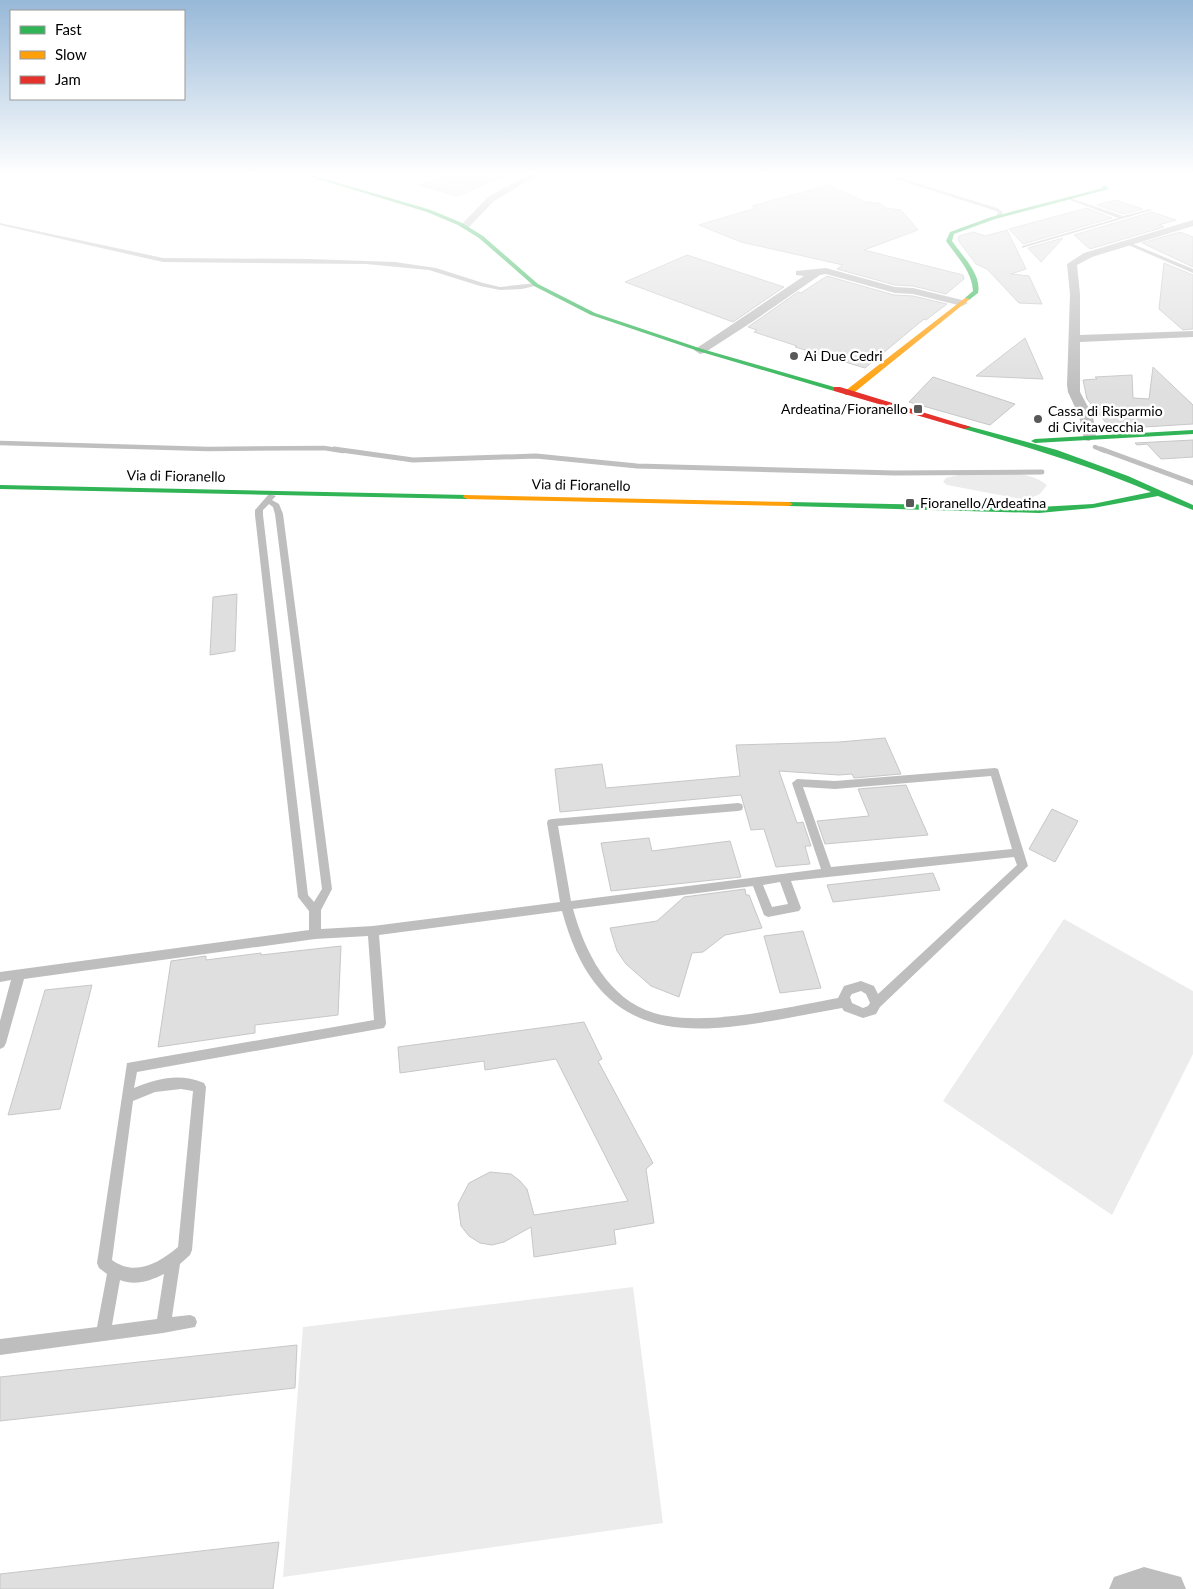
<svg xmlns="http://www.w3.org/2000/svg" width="1193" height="1589" font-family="Lato,sans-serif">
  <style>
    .green { fill: #ececec }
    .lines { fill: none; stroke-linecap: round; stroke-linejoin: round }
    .stream-far1 { stroke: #bfbfbf; stroke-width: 4.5 }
    .stream { stroke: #bfbfbf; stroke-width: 5 }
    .building { fill: #dfdfdf; stroke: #c7c7c7 }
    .path { stroke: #b9b9b9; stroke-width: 1; stroke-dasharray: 0.5 1; stroke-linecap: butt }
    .lane { fill: #bebebe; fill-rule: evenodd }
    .street { fill: #bebebe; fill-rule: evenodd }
    .fast { fill: #30b455; fill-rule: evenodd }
    .slow { fill: #ff9f0a; fill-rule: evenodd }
    .jam { fill: #e5322d; fill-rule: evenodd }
    .poi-dot { fill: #595959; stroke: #fff; stroke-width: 2 }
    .labels { text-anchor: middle; stroke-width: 5; stroke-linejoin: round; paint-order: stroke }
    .far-poi-label { font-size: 14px; fill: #000; stroke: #fff; text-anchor: start }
    .far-street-label { font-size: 14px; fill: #000; stroke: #fff }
  </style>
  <rect width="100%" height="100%" fill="#fff"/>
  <path class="green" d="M 962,474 C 989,474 1025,468 1047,485 L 1040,494 L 1026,500 L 947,485 L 943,482 L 946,478 Z
    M 1064,919 L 1193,991 L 1193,1054 L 1112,1215 L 943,1101 Z
    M 633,1287 L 663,1523 L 283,1577 L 303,1327 Z"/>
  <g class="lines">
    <path class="stream-far1" d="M 0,443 L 208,449 L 324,448 L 343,451
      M 1095,447 L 1105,451"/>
    <path class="stream" d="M 334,449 L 413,460 L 536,456 L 637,466 L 895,473 L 1042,472
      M 1101,449 L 1193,483"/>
  </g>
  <path class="building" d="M 456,172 L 512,172 L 512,173 L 457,196 L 419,185 Z
    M 829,185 L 866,202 L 879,203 L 886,208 L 901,210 L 918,230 L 864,250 L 963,275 L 964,279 L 946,294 L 913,286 L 895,285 L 837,269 L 843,265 L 741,242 L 699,225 L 756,208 L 752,206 Z
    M 1116,200 L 1143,209 L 1123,214 L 1097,205 Z
    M 1087,208 L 1112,218 L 1023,244 L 1009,229 Z
    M 1152,212 L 1176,220 L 1159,225 L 1164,227 L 1090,249 L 1074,235 Z
    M 1007,230 L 1026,269 L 1011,274 L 1029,276 L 1042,304 L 1019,303 L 987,269 L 976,264 L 958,240 L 959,236 L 973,232 L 985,236 Z
    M 1180,232 L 1193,237 L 1193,267 L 1142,243 Z
    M 1063,238 L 1041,262 L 1028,248 Z
    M 687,255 L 784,287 L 733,322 L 625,282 Z
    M 1164,263 L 1193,275 L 1193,329 L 1183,330 L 1159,309 Z
    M 827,276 L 894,295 L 913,296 L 947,304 L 926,320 L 924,319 L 865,368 L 795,347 L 797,346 L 754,332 L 757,330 L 748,327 L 798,292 L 801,293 Z
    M 1025,338 L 1043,379 L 976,376 Z
    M 1153,367 L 1193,405 L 1193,424 L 1111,429 L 1087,399 L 1083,380 L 1097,379 L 1095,377 L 1132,375 L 1133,398 L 1149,399 Z
    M 933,377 L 1015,404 L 990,425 L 909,402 Z
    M 1193,440 L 1193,457 L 1161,459 L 1147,444 L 1137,445 L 1135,443 Z
    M 237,594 L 235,651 L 210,655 L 213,597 Z
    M 885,738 L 901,774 L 854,778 L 852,774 L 839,775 L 779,771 L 797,823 L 803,822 L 811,846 L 805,846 L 810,864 L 776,867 L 764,829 L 751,830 L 741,795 L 560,812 L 555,769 L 602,764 L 606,788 L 740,776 L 736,745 L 839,742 Z
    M 906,785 L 928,835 L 825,844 L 817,821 L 869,816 L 858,789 Z
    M 1052,809 L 1078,821 L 1055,862 L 1029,849 Z
    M 649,838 L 652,851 L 730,841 L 741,877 L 611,891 L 601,843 Z
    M 933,873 L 940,890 L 833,902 L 827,885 Z
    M 745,889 L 746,895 L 749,895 L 762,928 L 725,935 L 703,952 L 692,953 L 679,997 L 651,986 L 626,964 L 617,951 L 610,928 L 657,921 L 684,897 Z
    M 803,931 L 821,988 L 780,993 L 764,936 Z
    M 341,946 L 338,1015 L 255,1025 L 255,1033 L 158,1047 L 171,961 L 206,956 L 206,960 L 261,953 L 261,955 Z
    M 92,985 L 60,1109 L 8,1115 L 45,990 Z
    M 584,1022 L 602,1059 L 598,1061 L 653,1163 L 646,1169 L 654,1223 L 614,1230 L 616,1244 L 534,1257 L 531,1227 L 504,1242 L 492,1245 L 480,1243 L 469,1236 L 461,1226 L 458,1204 L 469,1183 L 490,1172 L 511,1174 L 520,1181 L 527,1189 L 534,1215 L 628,1201 L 556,1059 L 485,1070 L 484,1061 L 400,1073 L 398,1047 Z
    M 297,1345 L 295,1388 L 0,1421 L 0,1377 Z
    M 279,1542 L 273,1589 L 0,1589 L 0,1574 Z"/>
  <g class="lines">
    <path class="path" d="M 1058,172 L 1080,179"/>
    <path class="lane" d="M 890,175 L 997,208 L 1003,212 L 1000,217 L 996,217 L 998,212 L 993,210 L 890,177 Z
      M 1070,198 L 1123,216 L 1150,209 L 1152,210 L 1022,248 L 1022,246 L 1118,218 L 1070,200 Z
      M 0,223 L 163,258 L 309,259 L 395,262 L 436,268 L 483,283 L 500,287 L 536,283 L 539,285 L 522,289 L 500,290 L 480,286 L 429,270 L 366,264 L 163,262 L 0,225 Z
      M 1128,242 L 1193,269 L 1193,273 L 1126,244 Z
      M 269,494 L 276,496 L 272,500 L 279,504 L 283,514 L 332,889 L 321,910 L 321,929 L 373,926 L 560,902 L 547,823 L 548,820 L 552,819 L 738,803 L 742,804 L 743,807 L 742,810 L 738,811 L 558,826 L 571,901 L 821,869 L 792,783 L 797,779 L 835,781 L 995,768 L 998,769 L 1028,866 L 880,1007 L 876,1014 L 863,1018 L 844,1011 L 842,1008 C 720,1029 604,1069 562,911 L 379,935 L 386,1024 L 384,1028 L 137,1072 L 134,1088 C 158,1078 180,1073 204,1083 L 206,1087 L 192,1250 L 190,1255 L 180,1264 L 172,1317 L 190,1315 L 195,1317 L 197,1322 L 195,1327 L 163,1333 L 0,1355 L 0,1339 L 97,1327 L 107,1274 L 99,1268 L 97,1263 L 127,1063 L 374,1020 L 368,936 L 315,939 L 24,979 L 6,1043 L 4,1047 L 0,1049 L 0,1021 L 11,980 L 0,982 L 0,972 L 309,930 L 309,911 L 298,897 L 255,515 L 255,510 ZM 269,504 L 273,507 L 275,514 L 322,889 L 314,902 L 308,895 L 263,515 L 263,510 ZM 991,776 L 1012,849 L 831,867 L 803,787 L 835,789 ZM 1014,857 L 1017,865 L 878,994 L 874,986 L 861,981 L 844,986 L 838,998 C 788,1007 703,1028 654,1013 C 608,999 585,952 573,909 L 753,886 L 764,915 L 768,917 L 799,911 L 801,908 L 791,881 ZM 780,882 L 788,904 L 772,907 L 763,885 ZM 861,991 L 866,994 L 870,1003 L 868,1006 L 863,1008 L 852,1003 L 850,997 L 852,994 ZM 181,1089 L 193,1091 L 178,1247 C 159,1263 135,1277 112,1260 L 133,1101 L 155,1092 ZM 164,1274 L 157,1319 L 112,1325 L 120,1280 C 135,1286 150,1281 164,1274 Z"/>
    <path class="street" d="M 533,172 L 543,172 L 494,201 L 468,228 L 462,228 L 462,224 L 488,197 Z
      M 1193,220 L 1193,226 L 1092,257 L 1077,265 L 1080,294 L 1080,335 L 1193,331 L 1193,337 L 1080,342 L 1080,392 L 1093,416 L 1096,437 L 1089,441 L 1084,440 L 1079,416 L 1068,392 L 1067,385 L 1070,294 L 1067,264 L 1084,253 Z
      M 826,268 L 895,287 L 913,288 L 962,300 L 968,303 L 962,306 L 913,294 L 895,293 L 826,274 L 820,275 L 752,322 L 704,353 L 700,354 L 694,350 L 804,276 L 796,275 L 796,271 Z
      M 1144,1567 L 1181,1577 L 1186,1589 L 1109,1589 L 1114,1577 Z"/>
    <path class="fast" d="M 295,172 L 301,172 L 431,210 L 462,223 L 483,236 L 538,284 L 595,313 L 702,349 L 841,389 L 834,391 L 698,351 L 591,315 L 534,286 L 479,238 L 458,225 L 427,212 Z
      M 1102,186 L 1106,186 L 1109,189 L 995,219 L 954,234 L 952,241 C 962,256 982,274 978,293 L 969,300 L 965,300 L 965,298 L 973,291 C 972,271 957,257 946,241 L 950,232 L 991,217 L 1103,188 Z
      M 964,425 L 1057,450 L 1128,476 L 1193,505 L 1193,510 L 1158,496 L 1093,508 L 1039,513 L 789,506 L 785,504 L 789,502 L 1039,507 L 1093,504 L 1151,492 C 1090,466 1028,447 964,429 Z
      M 1193,430 L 1193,434 L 1035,443 L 1031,441 L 1035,439 Z
      M 0,485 L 467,495 L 471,497 L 467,499 L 0,489 Z"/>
    <path class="slow" d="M 965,298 L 970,299 L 851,395 L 845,395 L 845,391 Z
      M 464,495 L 789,502 L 793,504 L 789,506 L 467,499 L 463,497 Z"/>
    <path class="jam" d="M 834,387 L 840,387 L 971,427 L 964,429 L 834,391 Z"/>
  </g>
  <linearGradient id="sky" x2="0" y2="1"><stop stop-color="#97b8d8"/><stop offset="0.44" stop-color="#fff"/><stop offset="1" stop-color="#fff" stop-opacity="0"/></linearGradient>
  <rect width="1193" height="394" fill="url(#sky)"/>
  <g class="poi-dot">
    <circle cx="794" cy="356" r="5"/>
    <rect x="913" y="404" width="10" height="10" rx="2.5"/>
    <circle cx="1038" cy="419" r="5"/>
    <rect x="905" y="498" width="10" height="10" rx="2.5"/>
  </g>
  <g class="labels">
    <g class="far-poi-label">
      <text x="804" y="361">Ai Due Cedri</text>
      <text x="908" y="414" text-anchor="end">Ardeatina/Fioranello</text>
      <text x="1048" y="416">Cassa di Risparmio<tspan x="1048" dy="16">di Civitavecchia</tspan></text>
      <text x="920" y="508">Fioranello/Ardeatina</text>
    </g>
    <g class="far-street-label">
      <text transform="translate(176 476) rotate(1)" y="5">Via di Fioranello</text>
      <text transform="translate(581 485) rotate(1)" y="5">Via di Fioranello</text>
    </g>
  </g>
  <rect x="10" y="10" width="175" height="90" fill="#ffffff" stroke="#999999"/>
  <rect x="20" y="26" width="25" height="8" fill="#30b455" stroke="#999999"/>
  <text x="55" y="35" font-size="15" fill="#000000">Fast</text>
  <rect x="20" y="51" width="25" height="8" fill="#ff9f0a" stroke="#999999"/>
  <text x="55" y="60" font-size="15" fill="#000000">Slow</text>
  <rect x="20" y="76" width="25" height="8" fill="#e5322d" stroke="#999999"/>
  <text x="55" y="85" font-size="15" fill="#000000">Jam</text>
</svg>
